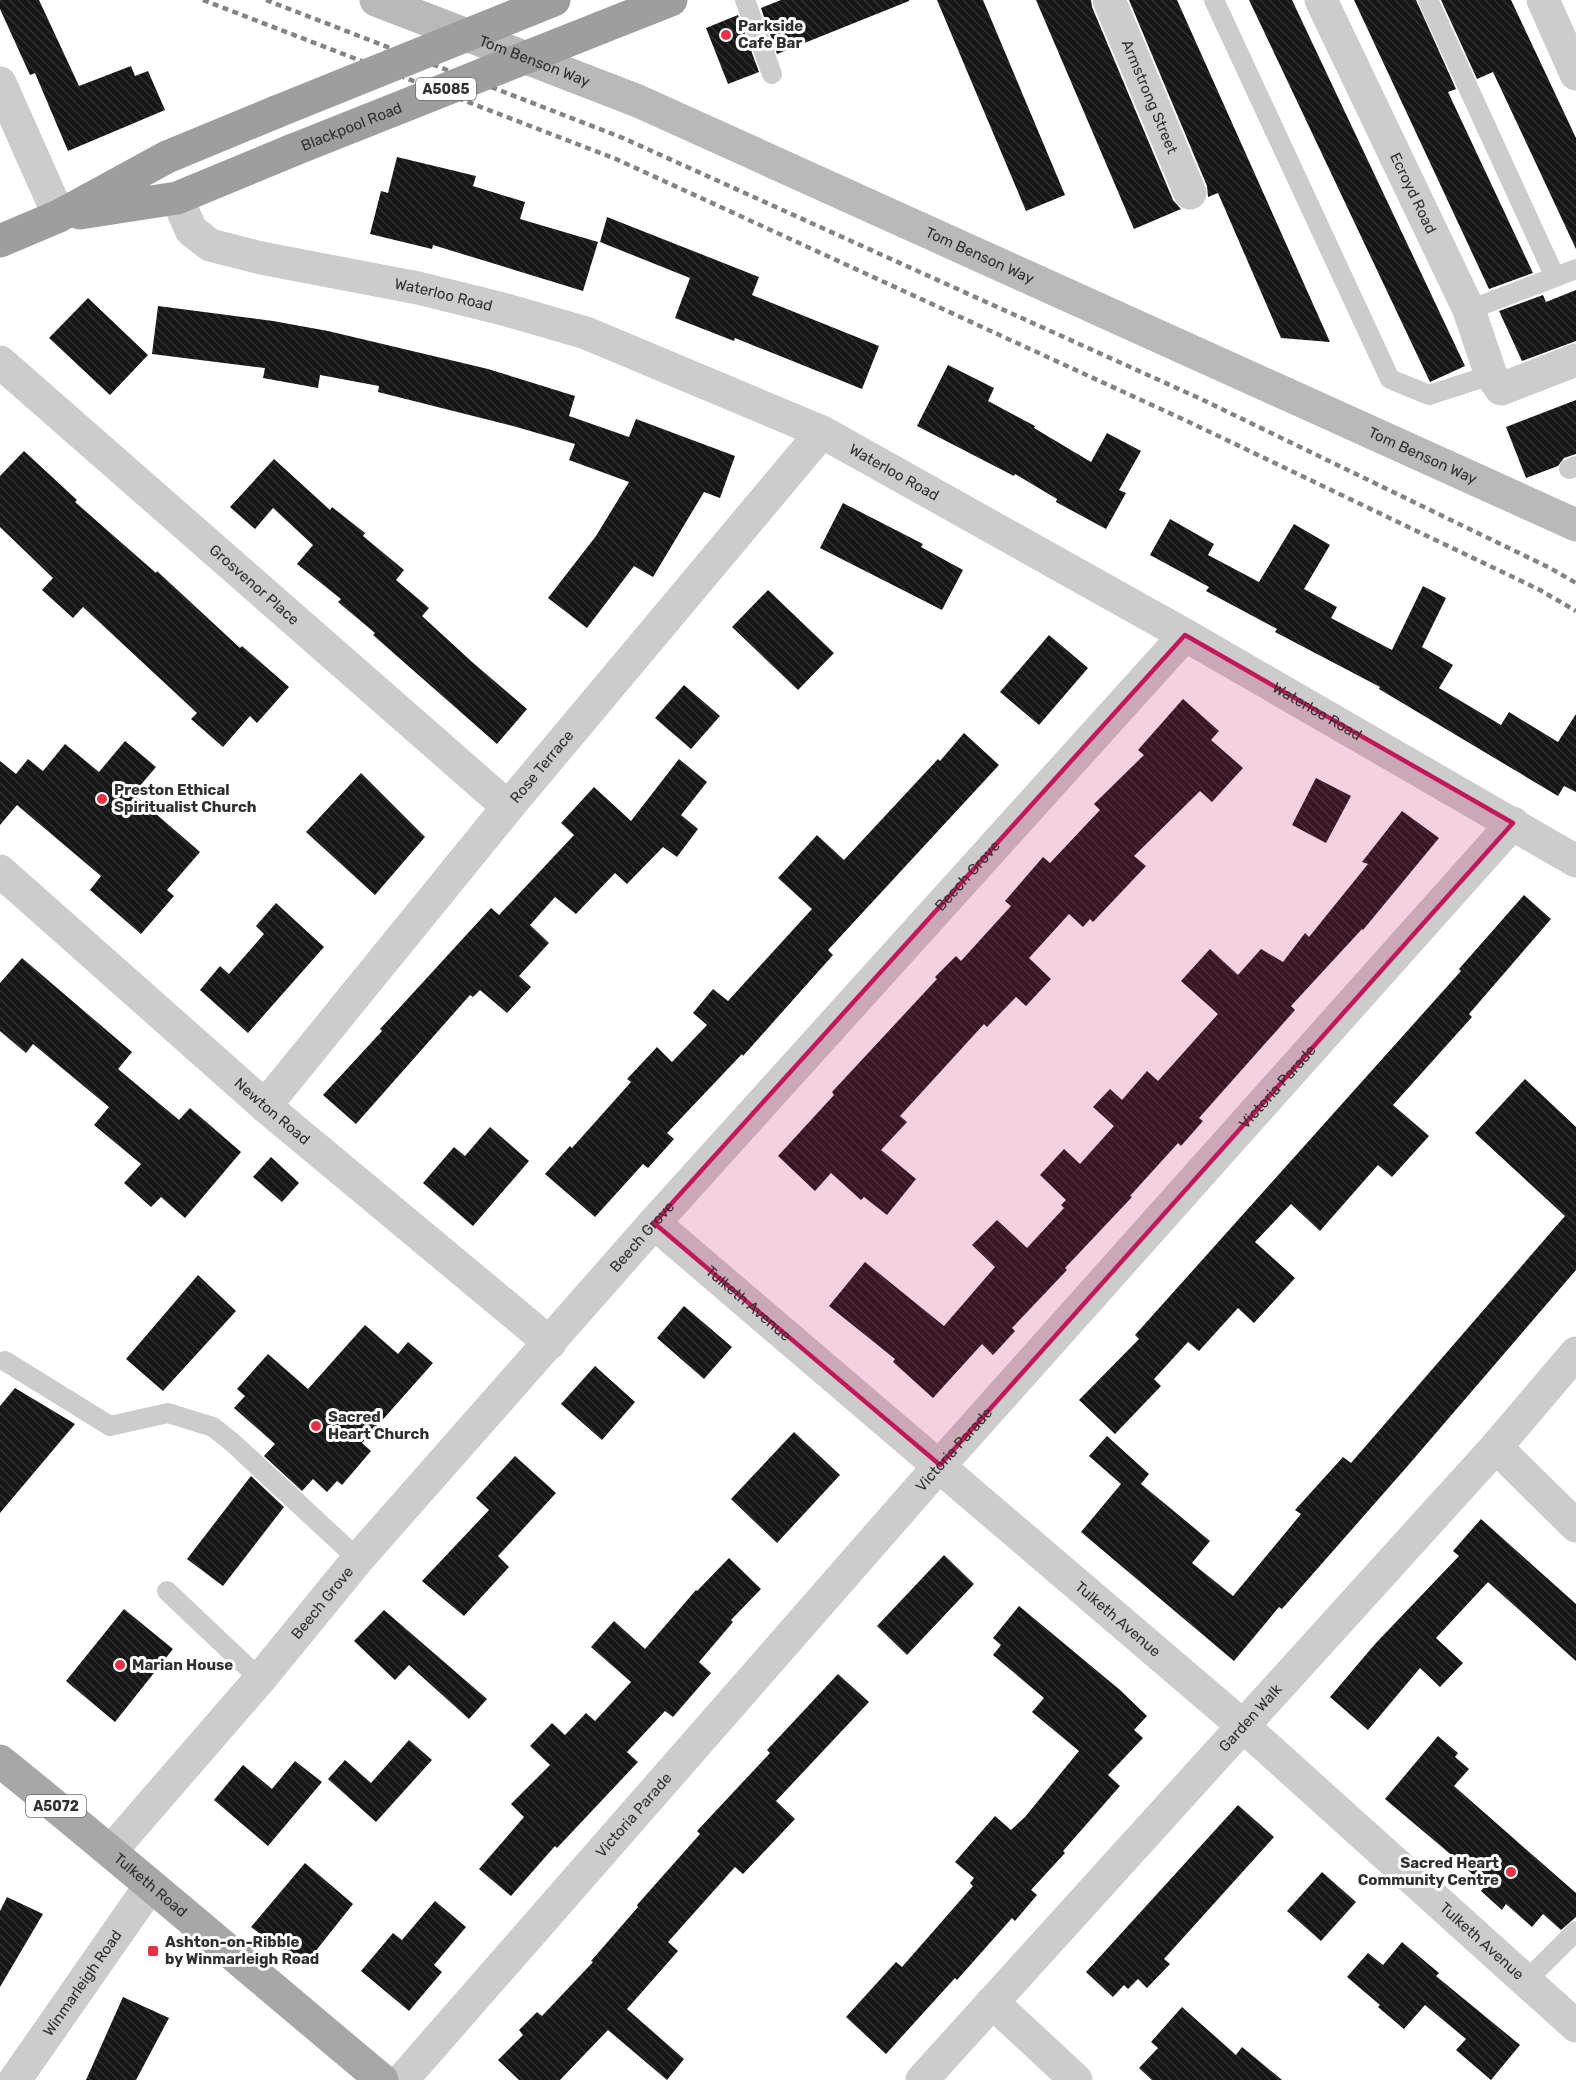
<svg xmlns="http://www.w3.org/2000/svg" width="1576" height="2080" font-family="Rubik,sans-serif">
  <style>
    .building { fill: url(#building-back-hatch) }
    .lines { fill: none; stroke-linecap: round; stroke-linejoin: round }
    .service { stroke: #ccc; stroke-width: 20 }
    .minor { stroke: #ccc; stroke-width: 33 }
    .tertiary { stroke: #ccc; stroke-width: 33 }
    .secondary { stroke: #b9b9b9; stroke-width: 33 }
    .primary { stroke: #a7a7a7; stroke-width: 33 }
    .trunk { stroke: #9e9e9e; stroke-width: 33 }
    .rail { stroke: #848484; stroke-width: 4.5; stroke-dasharray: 6 4.5; stroke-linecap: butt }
    .trunk-bridge { stroke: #9e9e9e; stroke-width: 33 }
    .marked { fill: #c2185b; fill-opacity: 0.2; stroke: #c2185b; stroke-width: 4.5; stroke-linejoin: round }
    .poi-dot { fill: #e73044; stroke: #fff; stroke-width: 2 }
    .labels { text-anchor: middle; stroke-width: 6; stroke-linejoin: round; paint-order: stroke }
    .shield { fill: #fff; stroke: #6d6d6d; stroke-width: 1.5 }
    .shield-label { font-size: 14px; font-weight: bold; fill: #2f2f2f }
    .poi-label { font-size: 15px; font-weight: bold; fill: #2f2f2f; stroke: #fff; text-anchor: start }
    .street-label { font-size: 15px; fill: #2f2f2f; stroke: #fff }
  </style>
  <defs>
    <pattern id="building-back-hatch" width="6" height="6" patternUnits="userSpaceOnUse" patternTransform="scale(1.5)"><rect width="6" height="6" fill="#161616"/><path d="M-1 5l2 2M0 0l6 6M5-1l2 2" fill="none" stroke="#303030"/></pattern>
  </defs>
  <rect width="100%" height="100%" fill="#fff"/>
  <path class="building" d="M 0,0 L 39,0 L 79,86 L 131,66 L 135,76 L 148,71 L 165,110 L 68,151 L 35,73 L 30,75 L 0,9 Z
    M 781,0 L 909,0 L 909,1 L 777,54 L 761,8 Z
    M 937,0 L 983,0 L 1065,195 L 1026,211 Z
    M 1036,0 L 1091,0 L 1092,7 L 1173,200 L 1181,209 L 1134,229 Z
    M 1129,0 L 1177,0 L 1330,342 L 1281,338 L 1218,193 L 1208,197 L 1207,186 Z
    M 1249,0 L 1292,0 L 1465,366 L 1430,382 Z
    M 1354,0 L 1416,0 L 1456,89 L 1448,92 L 1533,273 L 1489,289 Z
    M 1441,0 L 1511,0 L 1576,138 L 1576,249 L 1493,72 L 1477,79 Z
    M 738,15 L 759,72 L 728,84 L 706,28 Z
    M 397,157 L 476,176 L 473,186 L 525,202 L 520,219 L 598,242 L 583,291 L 433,245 L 432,249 L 370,234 L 381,191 L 388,193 Z
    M 607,217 L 759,277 L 752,295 L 879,346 L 862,389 L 735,338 L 734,341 L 675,318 L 690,278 L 600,242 Z
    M 1576,290 L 1576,341 L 1522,361 L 1499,311 L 1543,295 L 1546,302 Z
    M 88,298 L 148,355 L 110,395 L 49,338 Z
    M 158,306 L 273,321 L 328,331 L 488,369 L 575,396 L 569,416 L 629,437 L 636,419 L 735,456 L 720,498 L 704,492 L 653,577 L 634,566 L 587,628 L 548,598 L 596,536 L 629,482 L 569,460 L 575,444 L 513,426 L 378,392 L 379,386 L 320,375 L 318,388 L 263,378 L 265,368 L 152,354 Z
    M 948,365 L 994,388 L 988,401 L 1035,426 L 1034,428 L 1091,462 L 1107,433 L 1141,451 L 1119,490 L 1126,493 L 1106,529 L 1056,502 L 1057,499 L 1015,474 L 1014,476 L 917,426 Z
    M 1576,400 L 1576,454 L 1564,458 L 1558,466 L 1526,478 L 1506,427 Z
    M 24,451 L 77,500 L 75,502 L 156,573 L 157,571 L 240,648 L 242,646 L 289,687 L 257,723 L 250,716 L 223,747 L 191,719 L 197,713 L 83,607 L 73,618 L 42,590 L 53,578 L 0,527 L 0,476 Z
    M 274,459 L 330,510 L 332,507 L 365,533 L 363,536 L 404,570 L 396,580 L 429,608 L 422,616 L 471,661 L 527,709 L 497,744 L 373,635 L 375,633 L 338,602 L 341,599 L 297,564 L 313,545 L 273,508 L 255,529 L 230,507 Z
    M 843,503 L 923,544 L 921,547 L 963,570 L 942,610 L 820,548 Z
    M 1170,519 L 1214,544 L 1208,555 L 1259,582 L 1294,524 L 1330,545 L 1304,589 L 1337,607 L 1331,618 L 1392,650 L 1423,586 L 1446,598 L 1422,647 L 1453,665 L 1439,688 L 1501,725 L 1509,712 L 1558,742 L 1576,714 L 1576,792 L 1564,786 L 1558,796 L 1379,689 L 1380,687 L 1275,632 L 1277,629 L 1206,591 L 1209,587 L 1150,555 Z
    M 768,590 L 834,653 L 798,690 L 732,627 Z
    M 1049,635 L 1088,668 L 1039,725 L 1000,692 Z
    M 684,685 L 720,716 L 691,749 L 655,718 Z
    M 1183,699 L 1219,731 L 1211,740 L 1243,768 L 1212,802 L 1200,791 L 1134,856 L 1146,866 L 1093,922 L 1090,919 L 1083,927 L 1069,914 L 1029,958 L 1051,979 L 1026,1006 L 1016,997 L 987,1027 L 984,1024 L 900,1116 L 907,1122 L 881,1150 L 916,1179 L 887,1215 L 864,1197 L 861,1200 L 831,1173 L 815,1191 L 778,1156 L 834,1095 L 832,1092 L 937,979 L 935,977 L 956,956 L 961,961 L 1011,906 L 1005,901 L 1043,857 L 1050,863 L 1100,810 L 1094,804 L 1144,755 L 1138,750 Z
    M 964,733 L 999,765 L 828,950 L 833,955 L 743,1056 L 742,1054 L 667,1133 L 674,1139 L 648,1168 L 643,1164 L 595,1217 L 545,1174 L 570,1146 L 572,1148 L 631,1082 L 627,1079 L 657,1047 L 672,1062 L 707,1025 L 693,1013 L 713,989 L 728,1001 L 812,909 L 778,878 L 817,835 L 844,860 L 938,759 L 940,761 Z
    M 125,741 L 156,767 L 133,794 L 200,852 L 167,890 L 174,896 L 141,934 L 90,890 L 101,876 L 17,805 L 0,825 L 0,761 L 16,774 L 28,759 L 43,771 L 65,744 L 99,772 Z
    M 679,759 L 707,782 L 681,815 L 698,829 L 677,857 L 663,847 L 627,884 L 615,873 L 576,914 L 555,897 L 530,925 L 549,943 L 519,976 L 531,987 L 507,1013 L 480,990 L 473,997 L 470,995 L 356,1124 L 323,1095 L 382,1031 L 380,1029 L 491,908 L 499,915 L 574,835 L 561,823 L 594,787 L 631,821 Z
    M 361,773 L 425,837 L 375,895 L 306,832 Z
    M 1316,778 L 1351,796 L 1326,843 L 1292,825 Z
    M 1402,811 L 1439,838 L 1363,930 L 1362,929 L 1291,1006 L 1295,1010 L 1199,1118 L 1203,1121 L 1181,1146 L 1178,1143 L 1130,1196 L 1132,1197 L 1065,1268 L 1067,1270 L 1012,1328 L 1015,1331 L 993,1355 L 982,1344 L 933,1398 L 893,1362 L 895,1359 L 829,1306 L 865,1262 L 944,1326 L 995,1267 L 972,1245 L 997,1220 L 1027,1248 L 1064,1208 L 1061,1205 L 1066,1200 L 1040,1175 L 1064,1149 L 1080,1164 L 1114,1126 L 1093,1107 L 1110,1089 L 1122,1100 L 1147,1071 L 1158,1081 L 1218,1014 L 1181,981 L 1210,949 L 1238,975 L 1261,949 L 1283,962 L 1305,933 L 1309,937 L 1368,864 L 1362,862 Z
    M 1524,895 L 1551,919 L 1469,1014 L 1472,1017 L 1393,1105 L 1429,1136 L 1392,1177 L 1378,1165 L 1320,1231 L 1291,1204 L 1255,1242 L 1295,1278 L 1254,1323 L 1238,1308 L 1199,1351 L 1188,1342 L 1154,1379 L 1161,1386 L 1115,1434 L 1079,1400 L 1139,1339 L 1135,1335 L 1461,971 L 1459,969 Z
    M 276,903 L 324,947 L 248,1033 L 200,990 L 220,966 L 229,974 L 264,934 L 256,926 Z
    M 22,958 L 132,1052 L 118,1069 L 179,1120 L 190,1108 L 241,1152 L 185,1218 L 161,1197 L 151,1207 L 124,1183 L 141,1164 L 94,1125 L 109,1107 L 33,1044 L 26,1053 L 0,1031 L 0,983 Z
    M 1525,1079 L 1576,1127 L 1576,1270 L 1405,1469 L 1282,1609 L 1279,1607 L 1234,1661 L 1081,1532 L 1121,1484 L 1089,1456 L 1107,1436 L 1149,1474 L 1141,1484 L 1210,1541 L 1192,1563 L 1233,1596 L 1301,1514 L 1295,1510 L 1343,1457 L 1351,1463 L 1565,1216 L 1475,1133 Z
    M 490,1127 L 529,1161 L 473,1226 L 423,1183 L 454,1147 L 465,1156 Z
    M 271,1157 L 299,1183 L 282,1202 L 253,1177 Z
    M 198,1275 L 236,1311 L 163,1391 L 126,1359 Z
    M 684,1306 L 732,1347 L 704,1379 L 657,1338 Z
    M 365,1325 L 398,1354 L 408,1342 L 433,1363 L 362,1443 L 371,1451 L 342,1485 L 337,1481 L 327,1492 L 313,1479 L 302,1491 L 264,1456 L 275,1444 L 234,1408 L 245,1396 L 237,1389 L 268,1354 L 308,1389 Z
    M 595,1366 L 635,1402 L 602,1440 L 561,1404 Z
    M 15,1388 L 75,1424 L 0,1513 L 0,1406 Z
    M 794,1432 L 840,1475 L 777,1543 L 731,1499 Z
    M 515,1456 L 556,1493 L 498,1556 L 509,1567 L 464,1616 L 422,1581 L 489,1510 L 476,1498 Z
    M 251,1476 L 284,1507 L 223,1586 L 187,1559 Z
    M 1481,1519 L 1576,1604 L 1576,1661 L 1488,1582 L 1436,1638 L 1463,1663 L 1440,1687 L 1420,1668 L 1368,1730 L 1330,1697 L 1375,1644 L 1459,1556 L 1453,1551 Z
    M 944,1555 L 974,1584 L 907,1655 L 877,1626 Z
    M 729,1558 L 761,1589 L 731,1620 L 733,1622 L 699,1662 L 711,1673 L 673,1717 L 665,1711 L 627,1752 L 638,1762 L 557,1848 L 555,1846 L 511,1896 L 479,1869 L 524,1817 L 511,1804 L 550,1765 L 530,1746 L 552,1723 L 565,1735 L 586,1713 L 595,1721 L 631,1682 L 591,1647 L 614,1621 L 645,1649 L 696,1590 L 697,1591 Z
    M 1019,1606 L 1120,1690 L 1147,1716 L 1134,1730 L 1143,1738 L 1108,1775 L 1120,1786 L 1063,1851 L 1065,1853 L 1031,1890 L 1037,1895 L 1015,1921 L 1012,1918 L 957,1980 L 955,1978 L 886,2054 L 846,2017 L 896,1962 L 902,1967 L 973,1886 L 970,1883 L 974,1878 L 955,1862 L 995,1816 L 1011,1830 L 1025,1817 L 1079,1751 L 1032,1712 L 1044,1698 L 993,1655 L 1001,1645 L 993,1638 Z
    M 124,1609 L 173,1649 L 115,1722 L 66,1681 Z
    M 384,1610 L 487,1699 L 469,1719 L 409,1665 L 395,1680 L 354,1641 Z
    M 838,1674 L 869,1702 L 776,1801 L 795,1819 L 743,1874 L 735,1867 L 668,1942 L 678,1951 L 627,2009 L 684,2059 L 667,2080 L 608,2030 L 560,2080 L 519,2080 L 498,2060 L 523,2035 L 519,2030 L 537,2012 L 542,2016 L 593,1962 L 591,1961 L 638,1907 L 637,1905 L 700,1834 L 697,1831 L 770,1753 L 767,1750 Z
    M 1438,1736 L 1458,1753 L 1455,1757 L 1469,1769 L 1454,1786 L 1576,1893 L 1576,1917 L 1561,1930 L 1543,1914 L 1532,1927 L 1506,1904 L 1502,1910 L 1481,1891 L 1485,1886 L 1455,1858 L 1385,1799 Z
    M 409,1740 L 432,1760 L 376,1822 L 328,1779 L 345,1760 L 371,1783 Z
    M 295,1761 L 322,1782 L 268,1846 L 214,1800 L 243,1765 L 272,1789 Z
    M 1238,1805 L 1274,1837 L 1164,1959 L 1170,1964 L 1147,1988 L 1138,1979 L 1128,1989 L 1124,1985 L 1113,1997 L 1086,1972 Z
    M 305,1863 L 353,1904 L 303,1967 L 251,1927 Z
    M 1322,1872 L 1356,1902 L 1321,1941 L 1287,1911 Z
    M 7,1897 L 43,1914 L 0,1987 L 0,1911 Z
    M 435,1901 L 466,1927 L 434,1965 L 442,1972 L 409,2011 L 361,1971 L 393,1933 L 402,1940 Z
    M 1402,1942 L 1439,1973 L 1436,1976 L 1520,2045 L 1491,2080 L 1456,2050 L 1466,2039 L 1425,2005 L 1404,2029 L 1378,2007 L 1380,2005 L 1347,1977 L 1368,1953 L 1383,1965 Z
    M 123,1997 L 169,2018 L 136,2080 L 86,2080 Z
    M 1182,2007 L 1236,2055 L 1242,2047 L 1282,2080 L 1152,2080 L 1139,2068 L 1158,2048 L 1151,2042 Z"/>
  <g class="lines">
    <path class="service" d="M 745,0 L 772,74
      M 1214,0 L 1390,379 L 1429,395 L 1491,375
      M 1428,0 L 1555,277
      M 1469,310 L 1576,269
      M 1569,469 L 1576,466
      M 5,1361 L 110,1426 L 168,1413 L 213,1427 L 233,1443 L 358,1559
      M 167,1591 L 260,1679
      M 1527,1980 L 1576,1931"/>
    <g class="minor">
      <path id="s1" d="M 1109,0 L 1190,193"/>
      <path id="s2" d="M 1321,0 L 1469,310 L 1491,375 L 1501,389 L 1576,360"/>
      <path d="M 1543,0 L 1576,74"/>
      <path d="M 0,83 L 59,216"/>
      <path id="s3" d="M 0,362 L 508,807"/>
      <path id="s4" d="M 0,871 L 265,1106 L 550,1343"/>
      <path id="s5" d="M 265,1106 L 508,807 L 822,432"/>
      <path id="s6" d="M 654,1223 L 1243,1726 L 1576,2026"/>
      <path d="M 1496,1447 L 1576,1526"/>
      <path id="s7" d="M 111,1851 L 260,1679 L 358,1559 L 654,1223 L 1185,635"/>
      <path d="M 992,2002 L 1076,2080"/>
      <path id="s8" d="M 15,2080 L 150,1886"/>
      <path id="s9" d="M 402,2080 L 940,1465 L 1513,823"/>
      <path id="s10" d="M 922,2080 L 1496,1447 L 1576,1353"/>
    </g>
    <path class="tertiary" id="s11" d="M 177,198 L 191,230 L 210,245 L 261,258 L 418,288 L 503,309 L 586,333 L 822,432 L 1185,635 L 1576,861"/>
    <path class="secondary" id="s12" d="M 376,0 L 638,101 L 1576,525"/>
    <path class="primary" id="s13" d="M 0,1761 C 129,1865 255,1974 382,2080"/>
    <path class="trunk" d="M 600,28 L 671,0
      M 80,213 L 177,198 L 293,150
      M 0,241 L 59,216 L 167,157 L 276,112"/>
    <path class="rail" d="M 203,0 L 616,159 L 1189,422 L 1540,590 L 1576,611
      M 266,0 L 623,138 L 1201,399 L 1550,568 L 1576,583"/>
    <g class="trunk-bridge">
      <path d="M 276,112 L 554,0"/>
      <path id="s14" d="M 293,150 L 600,28"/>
    </g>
  </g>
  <path class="marked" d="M 1185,635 L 1513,823 L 940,1465 L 654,1223 Z"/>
  <g class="poi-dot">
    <circle cx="726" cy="35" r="6"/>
    <circle cx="102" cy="799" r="6"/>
    <circle cx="316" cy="1426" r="6"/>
    <circle cx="120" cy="1665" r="6"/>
    <circle cx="1511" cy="1872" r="6"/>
    <rect x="147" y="1945" width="12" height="12" rx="3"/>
  </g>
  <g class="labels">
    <g class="shield">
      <rect x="416" y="78" width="60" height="22" rx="4.5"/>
      <rect x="26" y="1795" width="60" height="22" rx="4.5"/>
    </g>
    <g class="shield-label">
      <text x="446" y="94">A5085</text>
      <text x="56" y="1811">A5072</text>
    </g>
    <g class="poi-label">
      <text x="738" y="31">Parkside<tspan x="738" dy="17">Cafe Bar</tspan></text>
      <text x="114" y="795">Preston Ethical<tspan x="114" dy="17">Spiritualist Church</tspan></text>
      <text x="328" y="1422">Sacred<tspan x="328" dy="17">Heart Church</tspan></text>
      <text x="132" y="1670">Marian House</text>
      <text x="1499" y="1868" text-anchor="end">Sacred Heart<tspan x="1499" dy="17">Community Centre</tspan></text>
      <text x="165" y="1947">Ashton-on-Ribble<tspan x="165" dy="17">by Winmarleigh Road</tspan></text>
    </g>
    <g class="street-label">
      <text dy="5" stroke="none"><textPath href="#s12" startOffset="170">Tom Benson Way</textPath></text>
      <text dy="5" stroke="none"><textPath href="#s1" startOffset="105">Armstrong Street</textPath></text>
      <text dy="5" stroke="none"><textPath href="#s14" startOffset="63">Blackpool Road</textPath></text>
      <text dy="5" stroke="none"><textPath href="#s2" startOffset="214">Ecroyd Road</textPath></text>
      <text dy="5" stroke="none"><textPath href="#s12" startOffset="656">Tom Benson Way</textPath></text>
      <text dy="5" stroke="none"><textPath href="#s11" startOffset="298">Waterloo Road</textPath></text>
      <text dy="5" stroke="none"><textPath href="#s12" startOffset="1142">Tom Benson Way</textPath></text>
      <text dy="5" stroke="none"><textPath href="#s11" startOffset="784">Waterloo Road</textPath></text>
      <text dy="5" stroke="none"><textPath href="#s3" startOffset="338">Grosvenor Place</textPath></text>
      <text dy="5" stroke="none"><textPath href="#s11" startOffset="1270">Waterloo Road</textPath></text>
      <text dy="5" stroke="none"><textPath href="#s5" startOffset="438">Rose Terrace</textPath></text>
      <text dy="5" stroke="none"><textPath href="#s7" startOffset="1298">Beech Grove</textPath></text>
      <text dy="5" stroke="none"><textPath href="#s9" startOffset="1324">Victoria Parade</textPath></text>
      <text dy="5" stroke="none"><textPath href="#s4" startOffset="363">Newton Road</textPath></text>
      <text dy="5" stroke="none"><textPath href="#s7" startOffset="812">Beech Grove</textPath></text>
      <text dy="5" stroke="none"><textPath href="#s6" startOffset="124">Tulketh Avenue</textPath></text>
      <text dy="5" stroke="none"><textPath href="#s9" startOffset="838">Victoria Parade</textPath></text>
      <text dy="5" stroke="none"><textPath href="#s7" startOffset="326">Beech Grove</textPath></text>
      <text dy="5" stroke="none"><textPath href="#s6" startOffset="610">Tulketh Avenue</textPath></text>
      <text dy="5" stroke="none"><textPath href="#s10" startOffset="489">Garden Walk</textPath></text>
      <text dy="5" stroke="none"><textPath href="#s9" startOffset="352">Victoria Parade</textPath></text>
      <text dy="5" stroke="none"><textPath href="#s13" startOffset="195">Tulketh Road</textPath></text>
      <text dy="5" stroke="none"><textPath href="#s6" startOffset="1096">Tulketh Avenue</textPath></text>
      <text dy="5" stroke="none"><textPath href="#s8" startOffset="118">Winmarleigh Road</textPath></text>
    </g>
  </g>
</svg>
